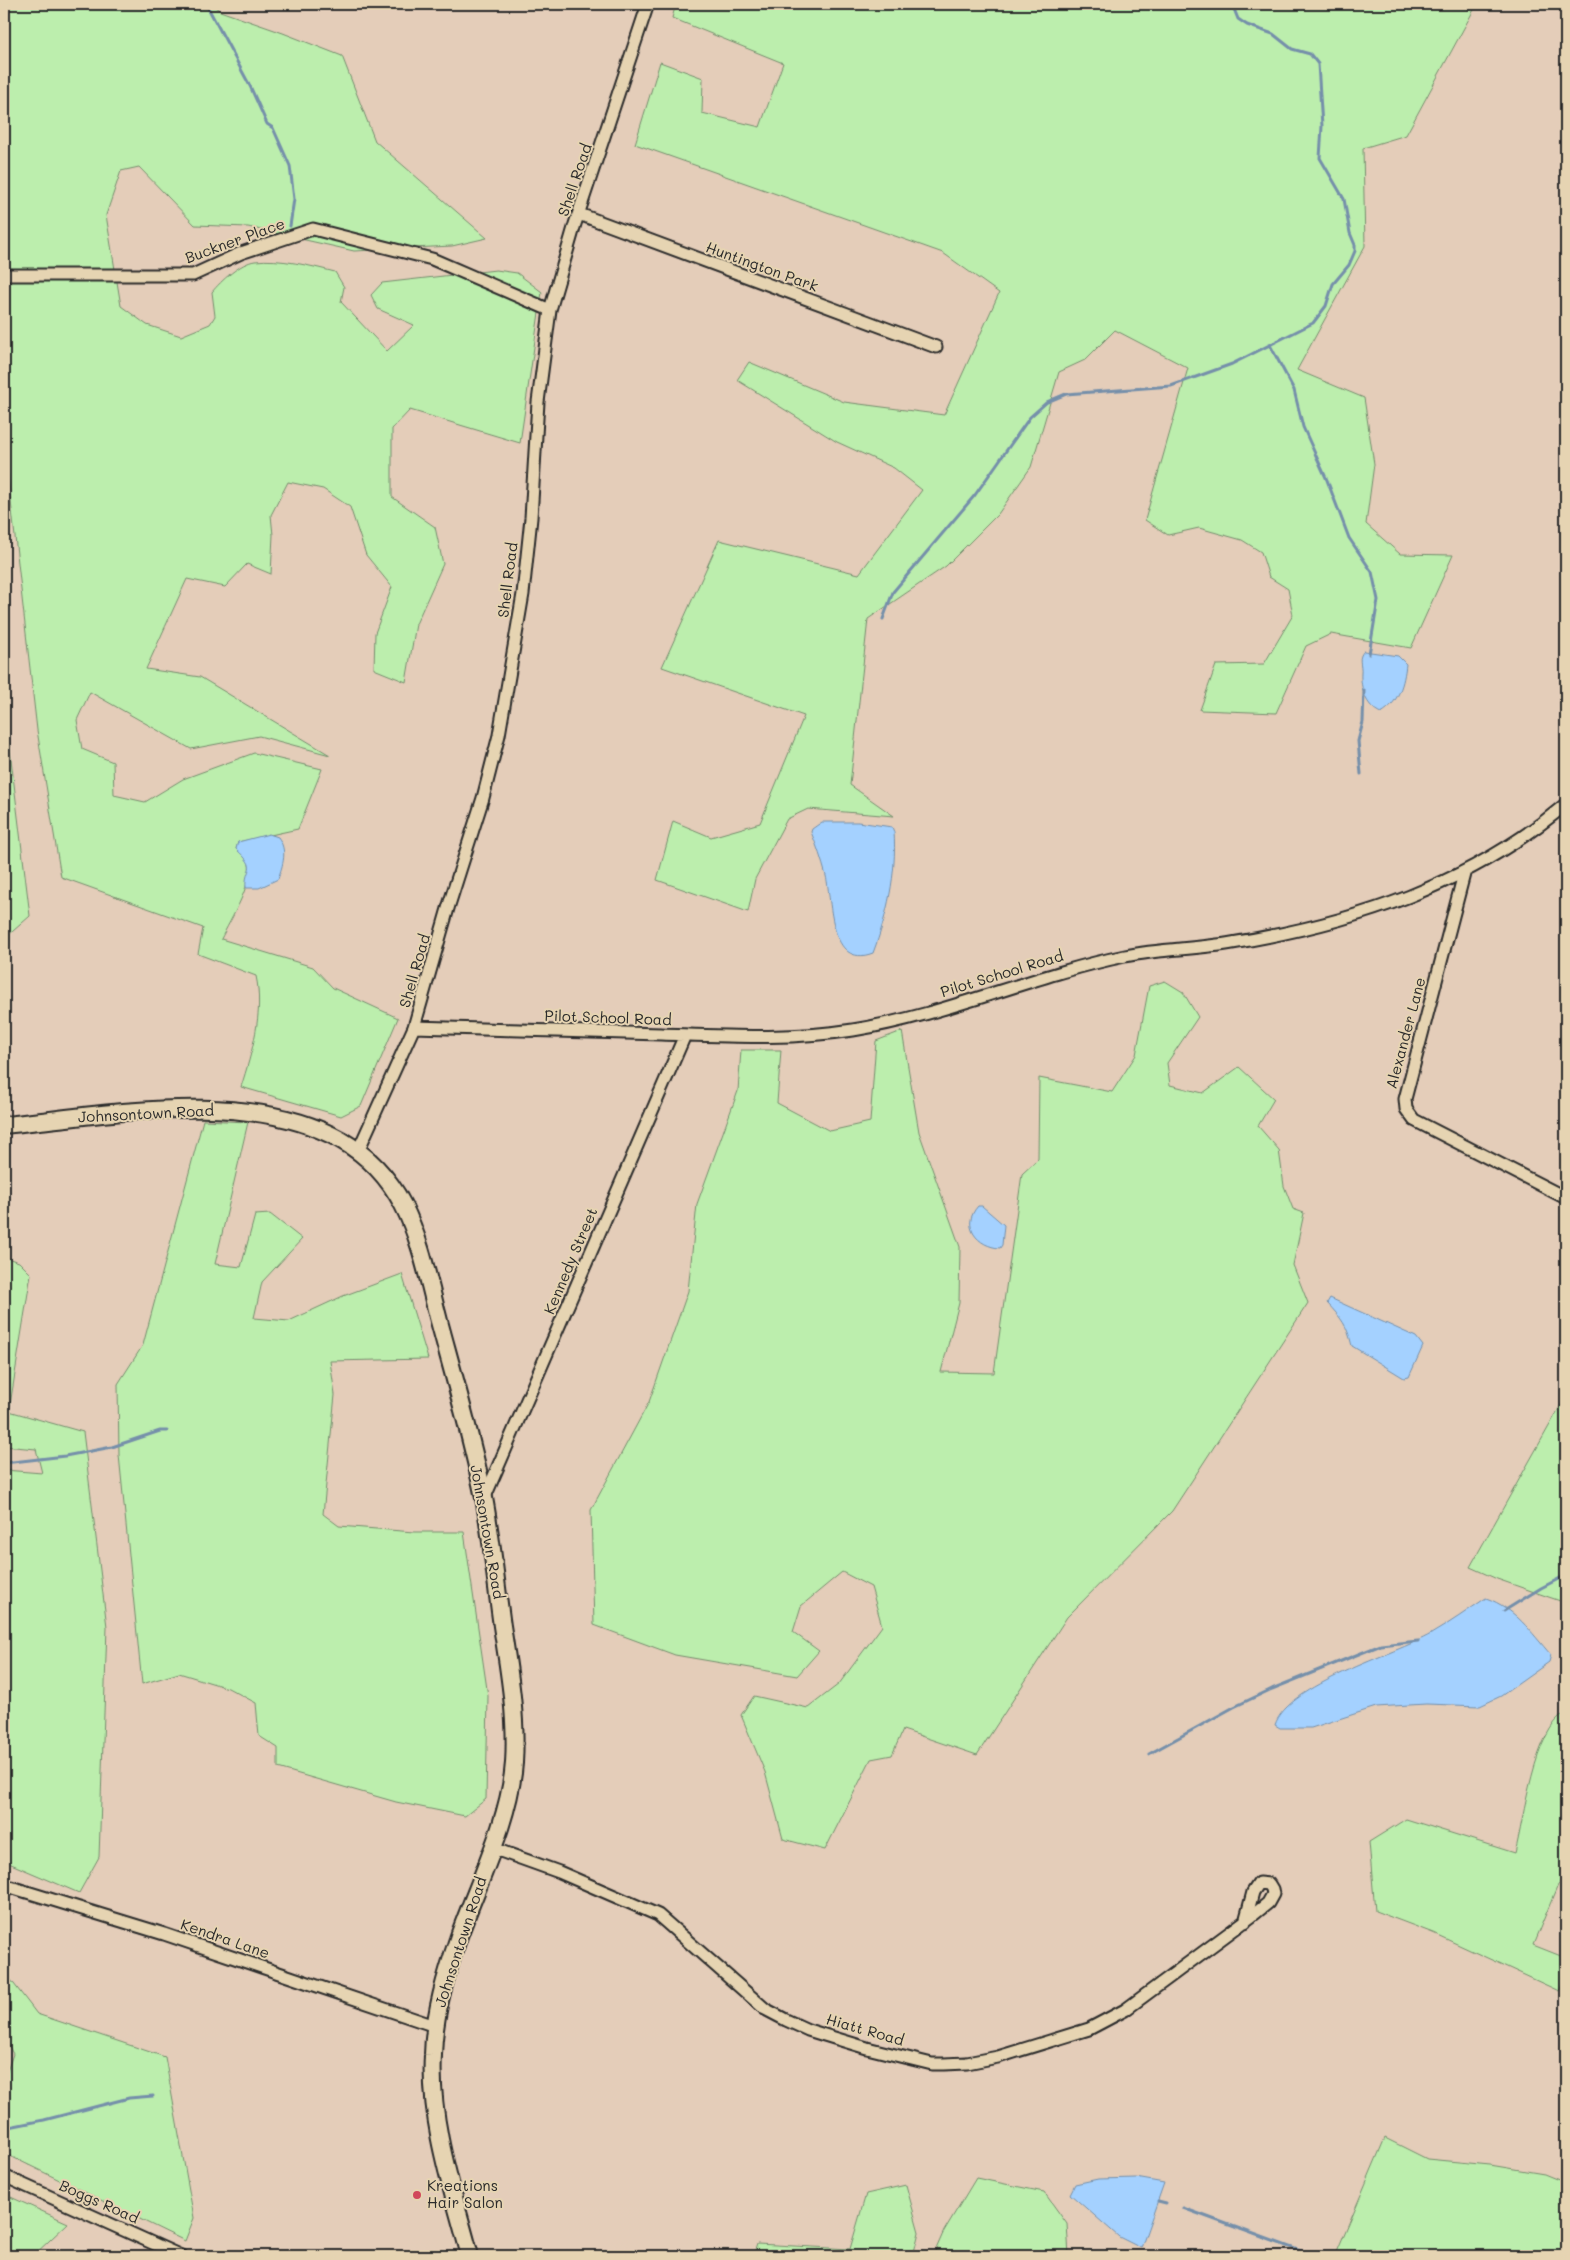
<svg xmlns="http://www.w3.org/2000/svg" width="1570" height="2260" font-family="Mali,sans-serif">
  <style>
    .green { fill: #bceead; stroke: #748c6c }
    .water { fill: #a4d1ff; stroke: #748faa }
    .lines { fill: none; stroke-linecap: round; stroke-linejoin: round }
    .stream { stroke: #748faa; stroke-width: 3 }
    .street-casing { stroke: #2b2b2b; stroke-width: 15 }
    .secondary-casing { stroke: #2b2b2b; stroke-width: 20 }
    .street { stroke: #e6d4b2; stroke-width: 11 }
    .secondary { stroke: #e6d4b2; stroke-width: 16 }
    .poi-dot { fill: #d1495b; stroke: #e6d4b2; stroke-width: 2 }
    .labels { text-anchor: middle; stroke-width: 4; stroke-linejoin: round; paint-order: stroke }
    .street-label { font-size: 15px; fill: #2b2b2b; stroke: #e6d4b2 }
    .poi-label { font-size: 15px; fill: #2b2b2b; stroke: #e6d4b2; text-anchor: start }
  </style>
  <rect width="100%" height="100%" fill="#e4cdb9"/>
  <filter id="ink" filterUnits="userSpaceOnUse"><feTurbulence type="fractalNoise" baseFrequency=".02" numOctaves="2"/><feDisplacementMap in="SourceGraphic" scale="10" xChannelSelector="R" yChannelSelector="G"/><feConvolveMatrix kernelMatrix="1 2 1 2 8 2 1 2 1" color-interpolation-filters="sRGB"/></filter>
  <g filter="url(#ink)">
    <path class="green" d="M 4,4 L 212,4 L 220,11 L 283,33 L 342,56 L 375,141 L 487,238 L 452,246 L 354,251 L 248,227 L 195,225 L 139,167 L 121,171 L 106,215 L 121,306 L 147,325 L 181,336 L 210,324 L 215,316 L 212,292 C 221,281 240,263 255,261 C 280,258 311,266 335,272 L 344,287 L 341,302 L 387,351 L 414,325 L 378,309 L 371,295 L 382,283 L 496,270 L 517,273 L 542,292 L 520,443 L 410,410 L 392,429 L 392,497 L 435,527 L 443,564 L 416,624 L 406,682 L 374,669 L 375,633 L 392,587 L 366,555 L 350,507 L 323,489 L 288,482 L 271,515 L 273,535 L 271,574 L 247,564 L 225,587 L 187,579 L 146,669 L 200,677 L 330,755 L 259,736 L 191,749 L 90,692 L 77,720 L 82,749 L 113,762 L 114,795 L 145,802 L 183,779 L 254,753 L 322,769 L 298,829 L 238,842 L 236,849 C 240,852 245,855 247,859 C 258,876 229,922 221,939 L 313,967 L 333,988 L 398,1018 L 361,1106 L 341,1116 L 241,1087 C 252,1052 264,1013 256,976 L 198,954 L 203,928 L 61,877 L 37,730 L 4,440 Z
      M 676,4 L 1477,4 L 1406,135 L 1363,148 L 1365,246 L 1297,370 L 1364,398 L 1374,464 L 1366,524 L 1400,554 L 1453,555 L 1411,648 L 1331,634 L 1306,646 L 1276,713 L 1200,710 L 1216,665 L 1264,664 L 1293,615 L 1288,589 L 1269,577 L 1261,552 L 1242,540 L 1199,528 L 1168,535 L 1145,520 L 1188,368 L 1115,330 L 1085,360 L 1059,372 L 1031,467 L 998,514 L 946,566 L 868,619 L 850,785 L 894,816 L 808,809 L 787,819 L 755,879 L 748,912 L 657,880 L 673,821 L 711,837 L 760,823 L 804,716 L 662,667 L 719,540 L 859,574 L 922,490 L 894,468 L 837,442 L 737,380 L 749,362 L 844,402 L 944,415 L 999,293 L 943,253 L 635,144 L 660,62 L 703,78 L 702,113 L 760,127 L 783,63 L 672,18 Z
      M 4,701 L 30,916 L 4,939 Z
      M 1165,981 L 1183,992 L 1198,1017 L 1167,1063 L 1170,1085 L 1203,1093 L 1239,1067 L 1274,1099 L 1258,1126 L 1279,1150 L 1284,1186 L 1293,1209 L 1304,1213 L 1293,1265 L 1308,1303 L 1172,1511 L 1067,1617 L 977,1755 L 903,1730 L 892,1755 L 871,1759 L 825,1850 L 783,1839 L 765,1772 L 741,1715 L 754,1696 L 808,1708 L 839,1684 L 882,1626 L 871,1587 L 842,1572 L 801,1606 L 793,1632 L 819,1651 L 797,1676 L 675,1655 L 594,1625 L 591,1510 L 649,1402 L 688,1291 L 697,1204 L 738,1091 L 741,1050 L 781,1050 L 777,1103 L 830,1131 L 870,1122 L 876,1041 L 902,1031 L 919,1132 L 960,1247 L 959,1303 L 941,1372 L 994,1373 L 1022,1174 L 1038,1159 L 1039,1078 L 1112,1092 L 1136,1055 L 1149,986 Z
      M 203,1120 L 248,1122 L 215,1264 L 241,1267 L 255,1215 L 270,1214 L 302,1239 L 262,1282 L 254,1318 L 289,1321 L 343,1296 L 402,1274 L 428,1359 L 330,1361 L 335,1395 L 323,1514 L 339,1526 L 414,1532 L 464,1532 L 488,1696 L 486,1799 L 465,1816 L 396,1802 L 278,1768 L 278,1748 L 259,1736 L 256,1703 L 228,1688 L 179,1673 L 142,1684 L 119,1455 L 118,1384 L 143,1345 Z
      M 4,1257 L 19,1262 L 31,1274 L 9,1411 L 83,1432 L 107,1627 L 99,1857 L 79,1893 L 4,1861 L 4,1470 L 42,1473 L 36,1449 L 4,1446 Z
      M 1566,1396 L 1566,1603 L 1497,1579 L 1470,1567 Z
      M 1566,1713 L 1566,1873 L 1558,1885 L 1533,1945 L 1566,1958 L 1566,1977 L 1559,1991 L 1433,1933 L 1375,1911 L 1369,1842 L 1406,1819 L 1515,1853 C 1524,1819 1534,1729 1566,1713 Z
      M 4,1971 L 37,2014 L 165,2057 L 194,2218 L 185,2241 L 4,2153 L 4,2080 L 13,2054 L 4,2037 Z
      M 1385,2138 L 1427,2159 L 1490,2165 L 1544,2174 L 1566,2183 L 1566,2256 L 1335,2256 Z
      M 976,2178 L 1044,2192 L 1067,2224 L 1069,2256 L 933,2256 L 944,2231 Z
      M 906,2185 L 919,2232 L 913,2256 L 753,2256 L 757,2244 L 850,2249 L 866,2194 Z
      M 4,2194 L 68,2223 L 33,2256 L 4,2256 Z"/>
    <path class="water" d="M 1364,651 L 1398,656 L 1406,664 C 1404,683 1399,703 1381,713 C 1366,707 1360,688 1361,673 C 1362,664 1357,658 1364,651 Z
      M 822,822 L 858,822 L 892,827 L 894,832 C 897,873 887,916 873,953 C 829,970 832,901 826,876 C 822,861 817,846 811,832 L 812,829 Z
      M 269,834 L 278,837 C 288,851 283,864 278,879 L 259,888 L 246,888 C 244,866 260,871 236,849 L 238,842 Z
      M 978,1206 L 982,1206 L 1004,1225 L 1002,1245 L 1000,1248 C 978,1247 960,1226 978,1206 Z
      M 1330,1298 L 1416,1337 L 1423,1346 L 1409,1377 L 1404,1378 L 1352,1346 C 1347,1325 1342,1319 1327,1303 Z
      M 1486,1598 C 1515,1608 1531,1632 1551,1655 L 1549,1662 L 1501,1696 L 1480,1706 L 1426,1704 L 1376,1707 L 1311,1728 L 1280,1728 L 1275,1725 C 1287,1685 1396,1654 1431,1634 C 1450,1623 1468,1610 1486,1598 Z
      M 1136,2178 L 1164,2183 L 1141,2248 L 1119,2237 L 1070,2194 L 1075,2184 L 1098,2179 Z"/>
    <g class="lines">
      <path class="stream" d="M 206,4 L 250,86 L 267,124 L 273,128 L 290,166 L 294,199 L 290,226
        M 1270,345 L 1294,390 L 1303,427 L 1327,480 L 1349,538 L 1372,572 L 1378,600 L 1369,654
        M 883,619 L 893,592 L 975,495 L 1030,417 L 1047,402 L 1066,394 L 1171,386 L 1232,364 L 1313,323 L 1326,306 L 1333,284 L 1349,265 L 1355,251 L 1355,245 L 1350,233 L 1344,199 L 1320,158 L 1322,126 L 1318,64 L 1310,54 L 1292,49 L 1273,34 L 1247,25 L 1238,19 L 1232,4
        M 1361,774 L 1358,741 L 1363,722 L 1364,690
        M 4,1463 L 65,1456 L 112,1447 L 160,1431 L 167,1431
        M 1504,1611 L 1541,1588 L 1566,1575
        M 1149,1754 L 1234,1707 L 1272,1689 L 1381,1645 L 1418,1641
        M 4,2128 L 44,2120 L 129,2098 L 153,2096
        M 1158,2201 L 1166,2203
        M 1183,2208 L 1314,2256"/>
      <g class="street-casing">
        <path id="street" d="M 579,214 L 936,347
          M 4,275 L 193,275 L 241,253 L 313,229 L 432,259 L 550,310
          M 1464,874 L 1405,1099 L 1406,1109 L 1414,1120 L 1566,1198
          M 414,1027 C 496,1029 579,1032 661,1034 C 724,1036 790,1040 853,1030 C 946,1015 1033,975 1125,956 C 1160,949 1197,949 1232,943 C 1355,923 1470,885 1566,804
          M 358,1151 L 414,1027 L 449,905 L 483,798 L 499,735 L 523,594 L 531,518 L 538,402 L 550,310 L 575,224 L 648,4
          M 484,1499 L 685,1035
          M 492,1848 L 559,1872 L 658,1915 L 765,2009 L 786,2020 L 808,2030 L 867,2048 L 932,2064 L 944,2064 L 967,2063 L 998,2057 L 1089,2029 L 1125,2010 L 1252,1916 L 1268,1903 L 1273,1894 L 1272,1889 L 1269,1884 L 1259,1883 L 1253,1892 L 1245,1922
          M 4,1885 L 164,1934 L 435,2026
          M 4,2176 L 181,2256"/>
      </g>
      <g class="secondary-casing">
        <path id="secondary" d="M 4,1125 C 106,1115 247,1087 341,1140 C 367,1155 389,1178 403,1205 C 421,1240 429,1283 439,1321 C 455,1380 472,1439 484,1498 C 492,1540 496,1584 502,1626 C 509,1671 517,1717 514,1763 C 510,1819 478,1883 459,1936 C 446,1974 434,2014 433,2055 C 429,2123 453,2191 470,2256"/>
      </g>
      <use href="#street" class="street"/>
      <use href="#secondary" class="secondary"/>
    </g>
  </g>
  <circle class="poi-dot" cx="417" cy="2195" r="5"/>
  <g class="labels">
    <g class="street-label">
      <text transform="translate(575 180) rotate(-71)" y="5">Shell Road</text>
      <text transform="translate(235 241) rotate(-20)" y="5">Buckner Place</text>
      <text transform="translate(762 267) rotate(20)" y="5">Huntington Park</text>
      <text transform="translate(508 580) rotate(-83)" y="5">Shell Road</text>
      <text transform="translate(415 971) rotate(-74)" y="5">Shell Road</text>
      <text transform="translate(1002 974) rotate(-17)" y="5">Pilot School Road</text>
      <text transform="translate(608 1018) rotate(2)" y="5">Pilot School Road</text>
      <text transform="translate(1406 1033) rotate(-75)" y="5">Alexander Lane</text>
      <text transform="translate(146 1114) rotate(-3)" y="5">Johnsontown Road</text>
      <text transform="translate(571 1261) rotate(-67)" y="5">Kennedy Street</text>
      <text transform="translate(487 1532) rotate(80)" y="5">Johnsontown Road</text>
      <text transform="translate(225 1939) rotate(19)" y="5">Kendra Lane</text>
      <text transform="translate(461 1942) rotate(-72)" y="5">Johnsontown Road</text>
      <text transform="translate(865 2030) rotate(16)" y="5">Hiatt Road</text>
      <text transform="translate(99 2202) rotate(24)" y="5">Boggs Road</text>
    </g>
    <g class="poi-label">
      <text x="427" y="2191">Kreations<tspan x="427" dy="17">Hair Salon</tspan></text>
    </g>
  </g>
  <rect width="1570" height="2260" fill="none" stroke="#e6d4b2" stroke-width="20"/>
  <rect x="10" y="10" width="1550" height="2240" fill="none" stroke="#2b2b2b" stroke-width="2" filter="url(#ink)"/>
</svg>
